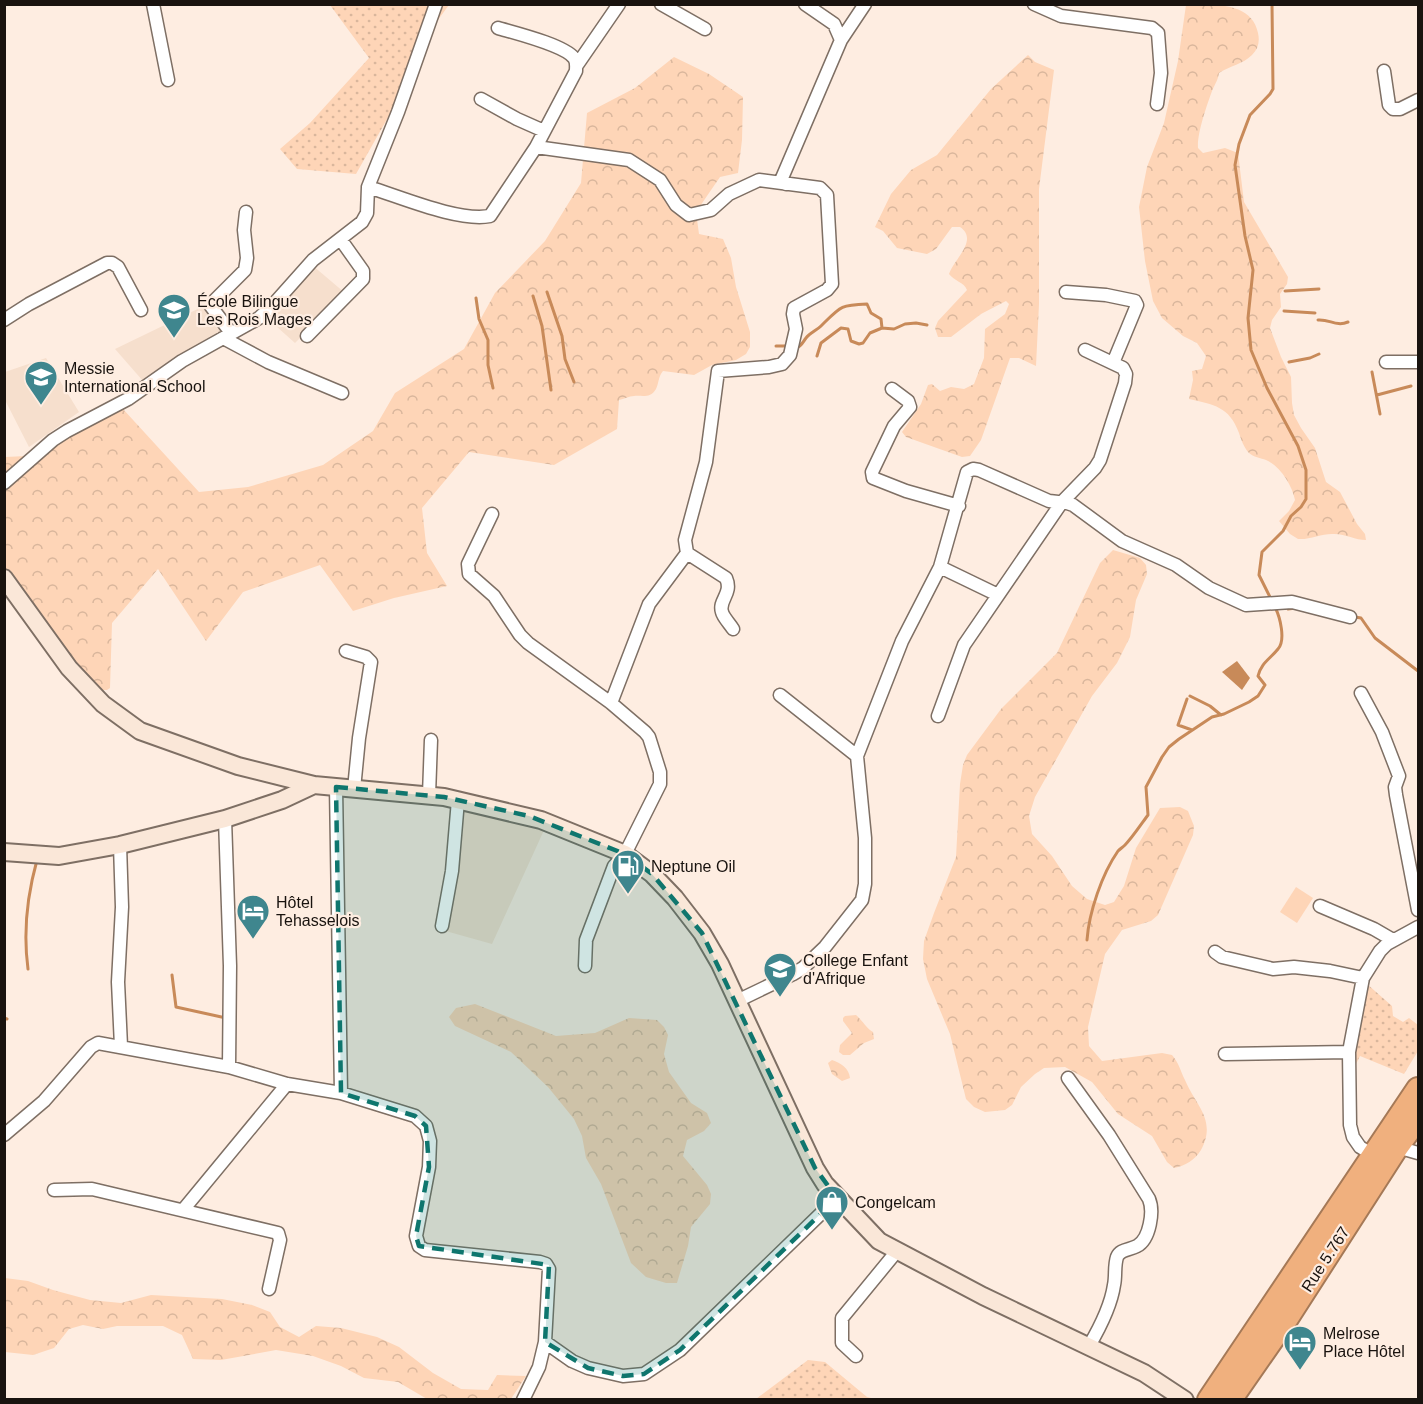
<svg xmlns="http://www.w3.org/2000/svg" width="1423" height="1404" font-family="Helvetica,sans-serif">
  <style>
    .built { fill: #f6dfcd }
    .grass { fill: url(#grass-dots) }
    .forest { fill: url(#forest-crowns) }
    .park { fill: #fed5b7 }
    .water { fill: #c88a59 }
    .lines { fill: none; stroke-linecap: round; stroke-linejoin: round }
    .stream { stroke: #c88a59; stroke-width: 3 }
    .street-casing { stroke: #7e6f64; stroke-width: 15 }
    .secondary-casing { stroke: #7e6f64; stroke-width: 20 }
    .highway-casing { stroke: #a57957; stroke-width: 26 }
    .street { stroke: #fff; stroke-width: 12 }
    .secondary { stroke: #fae7d8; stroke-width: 16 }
    .highway { stroke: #f0b07e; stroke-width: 22 }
    .marked { fill: #0f766e; fill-opacity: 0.2; stroke: #0f766e; stroke-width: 4.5; stroke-dasharray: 12 8; stroke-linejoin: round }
    .labels { text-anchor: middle; stroke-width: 4.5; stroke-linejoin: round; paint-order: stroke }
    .poi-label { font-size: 16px; fill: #19130f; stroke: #feede1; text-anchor: start }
    .street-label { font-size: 16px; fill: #19130f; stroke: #feede1 }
  </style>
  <defs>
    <pattern id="grass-dots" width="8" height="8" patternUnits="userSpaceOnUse" patternTransform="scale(1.5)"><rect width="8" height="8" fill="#fed5b7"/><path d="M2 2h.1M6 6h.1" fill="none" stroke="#d9b69c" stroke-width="1.8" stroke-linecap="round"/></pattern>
    <pattern id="forest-crowns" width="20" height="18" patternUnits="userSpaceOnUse" patternTransform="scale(1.5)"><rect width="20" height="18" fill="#fed5b7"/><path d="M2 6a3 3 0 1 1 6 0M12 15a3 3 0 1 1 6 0" fill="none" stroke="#d9b69c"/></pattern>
  </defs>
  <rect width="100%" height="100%" fill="#feede1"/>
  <path class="built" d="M 312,265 L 345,293 L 295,343 L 267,318 Z
    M 206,305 L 229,330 L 147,379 L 143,381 L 115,349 Z
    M 46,358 L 79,412 L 29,447 L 5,400 L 5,372 Z
    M 461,807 L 545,828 L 492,944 L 442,930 Z"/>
  <path class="grass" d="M 330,5 L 449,5 L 411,56 L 395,105 L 356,174 L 297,169 L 280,149 L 310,123 L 369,58 Z
    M 1367,984 L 1392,1006 L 1393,1016 L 1403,1022 L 1409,1018 L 1418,1025 L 1418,1051 L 1404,1074 L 1360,1056 L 1356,1064 L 1349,1061 Z
    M 808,1360 L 825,1362 L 867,1397 L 875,1399 L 756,1399 Z"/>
  <path class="forest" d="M 1186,5 C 1211,4 1252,1 1258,33 C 1260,42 1258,49 1252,55 C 1243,64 1230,66 1219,73 C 1218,80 1215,84 1212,91 C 1207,105 1197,133 1198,148 L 1203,153 L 1225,148 L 1238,153 L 1244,202 L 1288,277 L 1287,284 L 1280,294 L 1281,307 L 1272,320 L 1270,328 L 1281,357 L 1291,377 L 1292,403 L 1294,415 L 1301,428 L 1315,448 L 1326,482 L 1340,492 L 1357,524 L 1365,534 L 1366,540 C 1355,540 1344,533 1332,534 C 1321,534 1309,540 1298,539 L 1290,534 L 1279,521 L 1289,511 L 1295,500 C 1292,485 1280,466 1266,460 C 1261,458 1253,457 1249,453 C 1244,448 1241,439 1239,433 C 1229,406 1214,405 1189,399 L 1193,380 L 1192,371 L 1202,369 L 1206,356 L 1197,343 L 1183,336 L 1162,318 L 1153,301 L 1145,261 L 1139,207 L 1147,167 L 1164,123 L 1178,61 Z
    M 1028,55 L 1035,62 L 1054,70 L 1039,189 L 1039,304 L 1036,366 L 1019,358 L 1010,358 L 981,440 L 970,456 L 962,457 L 906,437 L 902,432 L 921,404 L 928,385 L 932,384 L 940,391 L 951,387 L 964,389 L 974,384 L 984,358 L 985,329 L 1005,314 L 1009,304 L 1006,301 L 981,314 L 951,337 L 938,337 L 935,328 L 938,321 L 967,290 C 964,282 954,281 949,274 C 954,259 979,240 960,227 L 952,227 L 936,249 L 927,254 L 897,248 L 883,231 L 875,227 L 891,194 L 911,170 L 937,155 L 991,89 Z
    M 674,57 L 709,74 L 743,97 L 742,140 L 738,173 L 720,177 L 696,212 L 699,234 L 723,239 L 731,258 L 736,287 L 750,332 L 750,347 L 746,354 L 736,360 L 712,365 L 694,375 L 663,371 C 658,377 659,383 656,389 C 650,399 642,395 634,396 C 629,396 624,399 619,400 L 617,429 L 554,465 L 469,452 L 422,508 L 427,553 L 447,586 L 394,598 L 353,611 L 320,565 L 243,592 L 206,641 L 158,569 L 112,623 L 110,688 L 107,690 L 97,690 L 64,654 L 52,659 C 38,635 19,615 5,591 L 5,457 L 27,456 L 123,409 L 199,492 L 248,487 L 323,465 L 373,431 L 395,393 L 464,349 L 495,293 L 545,241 L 581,183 L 587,113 L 635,88 Z
    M 1113,550 L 1140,558 L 1146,565 L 1147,574 L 1136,600 L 1130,637 L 1117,663 L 1092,696 L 1035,797 L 1029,816 L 1032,834 L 1052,856 L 1072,886 L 1087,899 L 1105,905 L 1114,902 L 1124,886 L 1136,848 L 1160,808 L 1180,807 L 1188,811 L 1194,826 L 1193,835 L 1158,915 L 1151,921 L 1122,930 L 1105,954 L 1088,1027 L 1089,1046 L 1102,1061 L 1162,1053 L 1172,1055 C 1179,1063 1180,1070 1185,1080 C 1196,1106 1217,1120 1201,1150 C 1195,1160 1185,1166 1174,1168 L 1167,1162 L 1152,1136 L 1118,1114 L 1092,1082 L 1065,1067 L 1044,1068 L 1035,1074 L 1021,1087 L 1012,1105 L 1005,1110 L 985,1112 L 974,1107 L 966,1099 L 950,1034 L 927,979 L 923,959 L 924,941 L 934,913 L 956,857 L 960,784 L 963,765 L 967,755 L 1001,709 L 1057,653 L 1100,563 Z
    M 475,1004 L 556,1036 L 595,1033 L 629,1018 L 657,1020 L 664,1027 L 668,1035 L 664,1054 L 669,1072 L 691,1103 L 707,1113 L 711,1123 L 704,1131 L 687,1140 L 683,1156 L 707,1185 L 711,1194 L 710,1204 L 691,1227 L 688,1246 L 677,1283 L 666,1283 L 646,1277 L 631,1263 L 601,1184 L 586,1158 L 582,1136 L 574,1119 L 548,1087 L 511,1052 L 455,1026 L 449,1017 L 456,1008 Z
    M 856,1015 C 863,1021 866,1028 873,1032 L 874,1039 L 864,1043 L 850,1055 L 843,1055 L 839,1052 L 840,1045 L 852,1033 L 843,1021 L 843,1018 L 845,1016 Z
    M 832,1060 C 841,1063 849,1068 850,1078 L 842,1081 L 832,1074 L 828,1063 Z
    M 5,1278 L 28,1281 L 53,1290 L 90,1300 L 121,1303 L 151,1295 L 222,1299 L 252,1305 L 270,1312 L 280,1327 L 299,1337 L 316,1326 L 341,1328 L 377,1337 L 399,1347 L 433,1373 L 461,1389 L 488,1390 L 497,1375 L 526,1376 L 511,1399 L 427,1399 L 398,1382 L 364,1378 L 341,1366 L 313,1356 L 276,1350 L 221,1360 L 193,1359 L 182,1335 L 163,1326 L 117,1326 L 103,1329 L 83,1325 L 69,1329 L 54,1348 L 33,1355 L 5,1352 Z"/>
  <path class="park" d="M 1296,887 L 1313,898 L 1297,923 L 1280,912 Z"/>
  <path class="water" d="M 1237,661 L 1250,678 L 1242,690 L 1222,672 Z"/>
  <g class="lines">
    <path class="stream" d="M 1285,291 L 1319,289
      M 547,292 L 562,336 L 565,359 L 574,382
      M 533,296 L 542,326 L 551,390
      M 476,298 L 479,319 L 488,340 L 488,365 L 493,388
      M 1284,311 L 1315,313
      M 1318,320 C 1330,319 1336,327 1348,322
      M 776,346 L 790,346
      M 796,348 C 802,346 802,343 806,338 C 810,333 817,330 821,326 C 841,306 840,305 867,304 L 871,313 L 881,319 L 882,328
      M 817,356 L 821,343 L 841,328 L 848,329 L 851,341 L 859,344 L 863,343 L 870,333 L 882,328 L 894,329 L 905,324 L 916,323 L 927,325
      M 1289,362 L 1310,358 L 1319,354
      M 1372,372 L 1380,414
      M 1377,395 L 1411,386
      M 1272,601 L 1259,575 L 1262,552 L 1283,531 L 1291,516 L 1301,507 L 1306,499 L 1306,470 L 1298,446 L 1267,388 L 1251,350 L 1248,318 L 1253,270 L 1245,236 L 1235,165 L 1239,144 L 1250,115 L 1270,94 L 1273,89 L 1272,4
      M 1288,609 L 1296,608
      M 1355,617 L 1361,618 L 1375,638 L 1418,671
      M 1190,696 L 1210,706 L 1221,715
      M 1187,699 L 1178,725 L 1192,730
      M 1087,940 C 1089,912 1102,874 1118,851 C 1120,849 1123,847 1125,845 C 1132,838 1142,823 1148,815 L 1146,787 L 1162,757 L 1169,747 L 1179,739 L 1212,717 L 1224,714 L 1249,702 L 1258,696 L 1265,685 L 1258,676 C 1261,663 1270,659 1278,649 C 1286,640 1280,617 1275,607
      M 28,969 C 23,932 27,896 37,860
      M 172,975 L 176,1007 L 226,1018
      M 4,1018 L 7,1019"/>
    <g class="street-casing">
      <path id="street" d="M 153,4 L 168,80
        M 661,4 L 705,29
        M 1034,4 L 1061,16 L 1152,28 L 1158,33 L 1161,73 L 1157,104
        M 841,40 L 865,4
        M 577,65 L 619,4
        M 1384,71 L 1389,105 L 1393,109 L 1400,109 L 1418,100
        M 481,99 L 517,119 L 544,131
        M 536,147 L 629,160 L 660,180 L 676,205 L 689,215 L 711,210 L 729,194 L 759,180 L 820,188 L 827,195 L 832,284 L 827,290 L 794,308 L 793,314 L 796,329 L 790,355 L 782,364 L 769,367 L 718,371 L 706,462 L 685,540 L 687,553 L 726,578 C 733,594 718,600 722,612 C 723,617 730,624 733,629
        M 786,184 L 783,183 L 782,178 L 841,40 L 834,24 L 805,4
        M 368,187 C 401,197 458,222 490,216 L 536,147 L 576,71 C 576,66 577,62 574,58 C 564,45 515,33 498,28
        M 1066,292 L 1106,295 L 1135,301 L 1137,305 L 1113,363
        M 4,320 L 29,304 L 107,263 L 112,263 L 118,267 L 141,310
        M 231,333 L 210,305 L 245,270 L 247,258 L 244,230 L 246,212
        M 307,336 L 363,279 L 363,271 L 341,240
        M 223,338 L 268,362 L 342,393
        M 1386,362 L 1418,362
        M 892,389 L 908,401 L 910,407 L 894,426 L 872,472 L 873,478 L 906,491 L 959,506
        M 4,483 L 53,440 L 67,431 L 128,399 L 182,361 L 259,318 L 272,306 L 313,260 L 362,222 L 367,213 L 368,187 L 398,112 L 436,4
        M 492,514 L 468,564 L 469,574 L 494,596 L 520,635 L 528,643 L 611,703 L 645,732 L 649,737 L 660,772 L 660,784 L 625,854 L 614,866 L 586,940 L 585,966
        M 940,567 L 998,595
        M 346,651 L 366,657 L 371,662 L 359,738 L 354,789
        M 1361,693 L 1382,732 L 1399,776 L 1395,787 L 1396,795 L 1418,910
        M 780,695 L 857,756
        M 611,703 L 649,604 L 687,553
        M 938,716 L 964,645 L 1062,502 L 1095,468 L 1100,460 L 1125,383 L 1126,374 L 1123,368 L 1085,350
        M 336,787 L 341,1093
        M 429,795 L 431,740
        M 225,819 L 230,966 L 229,1067
        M 120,845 L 122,907 L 118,982 L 121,1046
        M 1320,906 L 1374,929 L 1393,940
        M 442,926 L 452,871 L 458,800
        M 1215,952 L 1222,957 L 1273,969 L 1294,967 L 1330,971 L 1363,978
        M 737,1001 L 793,974 L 803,968 L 825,947 L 862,900 L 865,884 L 865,838 L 857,756 L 902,641 L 940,567 L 967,472 L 973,469 L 979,470 L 1049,501 L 1067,503 L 1073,505 L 1122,541 L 1176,565 L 1209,588 L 1246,605 L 1292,602 L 1350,617
        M 1225,1054 L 1349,1052
        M 1068,1078 L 1109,1135 L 1149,1199 C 1154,1211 1150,1239 1137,1246 C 1130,1250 1120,1249 1117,1257 C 1114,1266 1116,1277 1114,1285 C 1111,1306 1099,1329 1089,1346
        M 4,1135 L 44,1101 L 91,1047 L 98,1043 L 229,1067 L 287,1084 L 341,1093 L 415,1116 L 426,1126 L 430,1141 L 429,1167 L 416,1236 L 419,1246 L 425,1250 L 540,1262 L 546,1264 L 549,1269 L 545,1342 L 539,1367 L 523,1400
        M 1397,1147 L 1418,1153
        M 1373,1155 L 1360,1147 L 1353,1137 L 1350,1125 L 1349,1052 L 1363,978 L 1380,951 L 1387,944 L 1418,927
        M 54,1190 L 92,1189 L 278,1233 L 280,1240 L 269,1289
        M 183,1210 L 287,1084
        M 545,1342 L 572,1361 L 588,1368 L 623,1376 L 644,1374 L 680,1350 L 837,1198
        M 856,1356 L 842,1343 L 842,1318 L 897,1251"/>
    </g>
    <g class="secondary-casing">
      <path id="secondary" d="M 4,578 L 69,668 L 103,704 L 140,731 L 238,766 L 314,785 L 444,797 L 541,820 L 625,854 L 652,874 L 675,898 L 702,933 L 720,964 L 815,1168 L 825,1184 L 879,1241 L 983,1296 L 1144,1373 L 1185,1400
        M 4,852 L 59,856 L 120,845 L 225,819 L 282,800 L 314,785"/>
    </g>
    <g class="highway-casing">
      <path id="highway" d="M 1209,1400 L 1418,1089
        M 1230,1400 L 1287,1318 L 1397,1147 L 1418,1118"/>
    </g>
    <use href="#street" class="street"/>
    <use href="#secondary" class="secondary"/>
    <use href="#highway" class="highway"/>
  </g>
  <path class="marked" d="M 336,787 L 444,797 L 529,816 L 625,854 L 652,874 L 702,933 L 815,1168 L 837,1198 L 680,1350 L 644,1374 L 623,1376 L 588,1368 L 545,1342 L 549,1265 L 419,1246 L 416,1236 L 429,1167 L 426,1126 L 415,1116 L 341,1093 Z"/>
  <defs>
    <g id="school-pin" transform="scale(1.725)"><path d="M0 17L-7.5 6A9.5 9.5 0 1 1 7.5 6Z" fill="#3f868e" stroke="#feede1"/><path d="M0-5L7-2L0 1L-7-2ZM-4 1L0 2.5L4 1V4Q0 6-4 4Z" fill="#fff"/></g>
    <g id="fuel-pin" transform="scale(1.725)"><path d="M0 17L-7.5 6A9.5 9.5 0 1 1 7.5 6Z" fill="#3f868e" stroke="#feede1"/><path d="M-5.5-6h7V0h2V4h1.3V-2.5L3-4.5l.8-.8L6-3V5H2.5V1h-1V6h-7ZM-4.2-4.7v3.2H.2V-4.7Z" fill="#fff"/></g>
    <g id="hotel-pin" transform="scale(1.725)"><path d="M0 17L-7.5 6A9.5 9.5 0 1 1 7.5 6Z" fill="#3f868e" stroke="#feede1"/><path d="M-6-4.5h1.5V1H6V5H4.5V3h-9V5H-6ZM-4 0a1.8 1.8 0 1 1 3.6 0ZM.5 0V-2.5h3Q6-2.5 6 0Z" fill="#fff"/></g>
    <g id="shop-pin" transform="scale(1.725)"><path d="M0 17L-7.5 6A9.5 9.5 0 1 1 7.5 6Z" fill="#3f868e" stroke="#feede1"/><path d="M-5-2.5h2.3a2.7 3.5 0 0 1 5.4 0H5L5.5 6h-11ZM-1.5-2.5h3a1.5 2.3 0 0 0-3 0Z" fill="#fff"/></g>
  </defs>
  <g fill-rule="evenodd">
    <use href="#school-pin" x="174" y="310"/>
    <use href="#school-pin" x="41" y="377"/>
    <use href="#fuel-pin" x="628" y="866"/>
    <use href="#hotel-pin" x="253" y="911"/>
    <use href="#school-pin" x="780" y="969"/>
    <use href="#shop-pin" x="832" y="1202"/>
    <use href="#hotel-pin" x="1300" y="1342"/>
  </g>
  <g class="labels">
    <g class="poi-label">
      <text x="197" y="307">École Bilingue<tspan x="197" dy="18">Les Rois Mages</tspan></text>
      <text x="64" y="374">Messie<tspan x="64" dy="18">International School</tspan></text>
      <text x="651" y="872">Neptune Oil</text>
      <text x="276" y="908">Hôtel<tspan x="276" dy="18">Tehasselois</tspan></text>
      <text x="803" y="966">College Enfant<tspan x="803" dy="18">d'Afrique</tspan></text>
      <text x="855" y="1208">Congelcam</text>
      <text x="1323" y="1339">Melrose<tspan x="1323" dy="18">Place Hôtel</tspan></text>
    </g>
    <g class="street-label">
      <text transform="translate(1325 1259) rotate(-57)" y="6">Rue 5.767</text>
    </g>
  </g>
  <rect width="1423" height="1404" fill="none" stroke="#19130f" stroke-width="12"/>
</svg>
